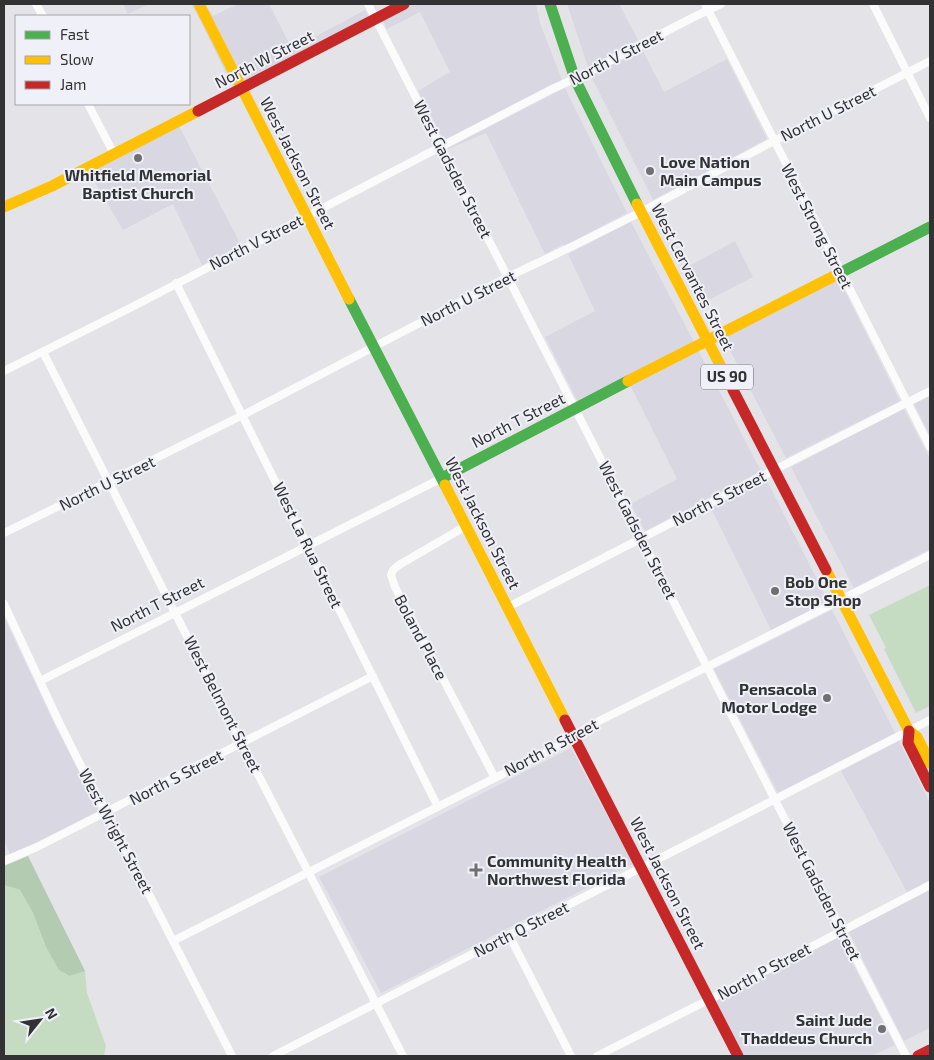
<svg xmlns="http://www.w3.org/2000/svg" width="934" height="1060" font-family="'Exo 2',sans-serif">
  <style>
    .built { fill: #d8d7e2 }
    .green { fill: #c5dcc2 }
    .forest { fill: #b3cbb0 }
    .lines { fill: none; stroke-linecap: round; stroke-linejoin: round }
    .street { stroke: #fbfbfc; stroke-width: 8 }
    .fast { stroke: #4caf50; stroke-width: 11 }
    .slow { stroke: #ffc107; stroke-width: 11 }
    .jam { stroke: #c62828; stroke-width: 11 }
    .poi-dot { fill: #707074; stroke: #f0f0f8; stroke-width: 2 }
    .labels { text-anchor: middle; stroke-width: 4; stroke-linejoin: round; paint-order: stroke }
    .shield { fill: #f0f0f8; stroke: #6b6b70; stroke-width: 1 }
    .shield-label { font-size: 15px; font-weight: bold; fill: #323235 }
    .street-label { font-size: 16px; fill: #323235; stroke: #f0f0f8 }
    .poi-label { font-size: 16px; font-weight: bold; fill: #323235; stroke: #f0f0f8; text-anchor: start }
  </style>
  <rect width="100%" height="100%" fill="#e4e4e8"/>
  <path class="built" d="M 123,4 L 149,4 L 128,14 Z
    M 191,4 L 193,4 L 236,87 L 233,88 L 201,22 Z
    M 205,4 L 213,16 L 238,4 L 269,4 L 292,49 L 365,10 L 369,18 L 245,82 Z
    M 413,4 L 536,4 L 540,23 L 562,80 L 444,140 L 418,91 L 450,72 L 420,12 L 387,29 L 383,21 Z
    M 567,4 L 619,4 L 638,40 L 588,67 Z
    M 642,49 L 664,92 L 727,59 L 767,139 L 653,200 L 591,76 Z
    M 565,88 L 627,213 L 564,246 L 563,244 L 545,254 L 486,133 L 448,149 L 448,148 Z
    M 179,126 L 241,245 L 202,265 L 173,204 L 123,230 L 89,172 Z
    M 631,222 L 694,342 L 578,402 L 545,337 L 595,311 L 568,254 Z
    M 735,241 L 753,277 L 705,302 L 687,267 Z
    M 839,279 L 900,401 L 786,458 L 723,337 Z
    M 698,350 L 761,471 L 645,531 L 631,504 L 677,479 L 630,385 Z
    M 930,396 L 930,436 L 914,404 Z
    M 904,409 L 930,459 L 930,549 L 854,588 L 791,467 Z
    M 766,479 L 828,601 L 771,630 L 711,508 Z
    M 832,610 L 895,733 L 778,793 L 714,669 Z
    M 4,617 L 54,723 L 99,811 L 35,843 L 10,854 L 4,840 Z
    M 899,741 L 930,803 L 930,880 L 907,892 L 841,771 Z
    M 571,748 L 633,864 L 381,993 L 319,877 Z
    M 930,890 L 930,1028 L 904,1041 L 849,932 Z
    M 839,937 L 895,1045 L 871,1056 L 744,1056 L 716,1001 Z"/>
  <path class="green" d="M 930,585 L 930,706 L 916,713 L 884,649 L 886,648 L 869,615 Z
    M 4,885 L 20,890 L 33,913 L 46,947 L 70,976 L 85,971 L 87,993 L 106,1046 L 104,1056 L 4,1056 L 4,946 L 5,944 L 4,936 Z"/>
  <path class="forest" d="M 28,856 L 85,971 L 70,976 L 59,970 L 46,947 L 33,913 L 20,890 L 4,885 L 4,866 Z"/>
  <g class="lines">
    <path class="street" d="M 36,4 L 43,16
      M 368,4 L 906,1056
      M 705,4 L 930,447
      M 873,4 L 930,118
      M 88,104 L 114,154
      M 176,283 L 438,807
      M 43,352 L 175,613 L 403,1056
      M 4,371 L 132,307 L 552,89 C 610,64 664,30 721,4
      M 466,526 L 399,565 L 393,570 L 391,575 L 395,587 L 495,778
      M 4,533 L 108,482 L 243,415 L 508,277 L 575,245 L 641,212 L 774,141 L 930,61
      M 4,604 L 58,720 L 80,764 L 115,828 L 232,1056
      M 508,607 L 774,470 L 930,391
      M 40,681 L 175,613 L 442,478
      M 4,861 L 37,847 L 106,812 L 373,676
      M 509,935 L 571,1056
      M 173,941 L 309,872 L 558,746 L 593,724 L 930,555
      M 273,1056 L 930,720
      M 597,1056 L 732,988 L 930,885"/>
    <path class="fast" d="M 550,4 L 575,79 L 637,204
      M 838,274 L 930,227
      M 349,299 L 445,485
      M 442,478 L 628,381"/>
    <path class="slow" d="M 199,4 L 349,299
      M 637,204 L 733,390
      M 4,207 L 52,186 L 198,111
      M 628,381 L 838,274
      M 445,485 L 565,720
      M 826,570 L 909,731 L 917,737 L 930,763"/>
    <path class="jam" d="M 198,111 L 404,4
      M 733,390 L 826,570
      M 565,720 L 738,1056
      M 909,731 L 908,743 L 930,787
      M 918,1056 L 930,1050"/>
  </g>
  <g class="poi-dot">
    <circle cx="138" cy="158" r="5"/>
    <circle cx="650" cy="171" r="5"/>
    <circle cx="775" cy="591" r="5"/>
    <circle cx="827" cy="698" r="5"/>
    <path d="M473.5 862.5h5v5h5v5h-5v5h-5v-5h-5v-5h5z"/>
    <circle cx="882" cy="1029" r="5"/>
  </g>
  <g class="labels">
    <rect class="shield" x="701" y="364.5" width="52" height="25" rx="4"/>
    <g class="shield-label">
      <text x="727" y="382">US 90</text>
    </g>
    <g class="street-label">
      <text transform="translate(616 57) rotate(-27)" y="6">North V Street</text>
      <text transform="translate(264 59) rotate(-27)" y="6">North W Street</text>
      <text transform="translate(828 113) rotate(-27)" y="6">North U Street</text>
      <text transform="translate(298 163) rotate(63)" y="6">West Jackson Street</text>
      <text transform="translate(453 169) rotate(63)" y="6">West Gadsden Street</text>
      <text transform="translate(817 226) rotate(63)" y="6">West Strong Street</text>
      <text transform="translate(256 242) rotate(-27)" y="6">North V Street</text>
      <text transform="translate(693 277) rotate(63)" y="6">West Cervantes Street</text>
      <text transform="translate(468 298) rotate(-27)" y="6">North U Street</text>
      <text transform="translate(518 420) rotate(-27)" y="6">North T Street</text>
      <text transform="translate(107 483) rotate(-26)" y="6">North U Street</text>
      <text transform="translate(719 498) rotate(-27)" y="6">North S Street</text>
      <text transform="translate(483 523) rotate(63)" y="6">West Jackson Street</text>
      <text transform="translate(638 530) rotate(63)" y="6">West Gadsden Street</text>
      <text transform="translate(308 545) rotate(64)" y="6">West La Rua Street</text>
      <text transform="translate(157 604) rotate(-27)" y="6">North T Street</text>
      <text transform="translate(421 637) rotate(62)" y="6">Boland Place</text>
      <text transform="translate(223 704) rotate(63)" y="6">West Belmont Street</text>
      <text transform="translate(551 747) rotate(-28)" y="6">North R Street</text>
      <text transform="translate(176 777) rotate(-27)" y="6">North S Street</text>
      <text transform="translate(116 831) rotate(62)" y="6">West Wright Street</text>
      <text transform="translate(668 883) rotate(63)" y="6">West Jackson Street</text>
      <text transform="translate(822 891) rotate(63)" y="6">West Gadsden Street</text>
      <text transform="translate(521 929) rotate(-27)" y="6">North Q Street</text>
      <text transform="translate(764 971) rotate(-28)" y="6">North P Street</text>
    </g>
    <g class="poi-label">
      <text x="660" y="168">Love Nation<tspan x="660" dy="18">Main Campus</tspan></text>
      <text x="138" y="181" text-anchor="middle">Whitfield Memorial<tspan x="138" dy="18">Baptist Church</tspan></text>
      <text x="785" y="588">Bob One<tspan x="785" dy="18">Stop Shop</tspan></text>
      <text x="817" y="695" text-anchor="end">Pensacola<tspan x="817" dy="18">Motor Lodge</tspan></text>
      <text x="487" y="867">Community Health<tspan x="487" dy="18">Northwest Florida</tspan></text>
      <text x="872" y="1026" text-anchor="end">Saint Jude<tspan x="872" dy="18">Thaddeus Church</tspan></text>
    </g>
  </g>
  <rect width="934" height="1060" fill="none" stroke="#323235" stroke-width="10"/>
  <rect x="15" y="15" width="175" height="90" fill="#f0f0f8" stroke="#a4a4aa"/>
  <rect x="25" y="31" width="25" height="8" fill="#4caf50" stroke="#a4a4aa"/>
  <text x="60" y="40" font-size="15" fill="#323235">Fast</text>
  <rect x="25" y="56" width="25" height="8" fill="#ffc107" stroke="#a4a4aa"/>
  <text x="60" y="65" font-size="15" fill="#323235">Slow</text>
  <rect x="25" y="81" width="25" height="8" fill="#c62828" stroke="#a4a4aa"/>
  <text x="60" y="90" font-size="15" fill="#323235">Jam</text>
  <g transform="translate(40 1020) rotate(60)" stroke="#f0f0f8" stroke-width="4" paint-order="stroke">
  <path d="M0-4L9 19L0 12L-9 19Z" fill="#323235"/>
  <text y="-8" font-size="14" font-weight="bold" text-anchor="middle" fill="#323235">N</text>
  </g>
</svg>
